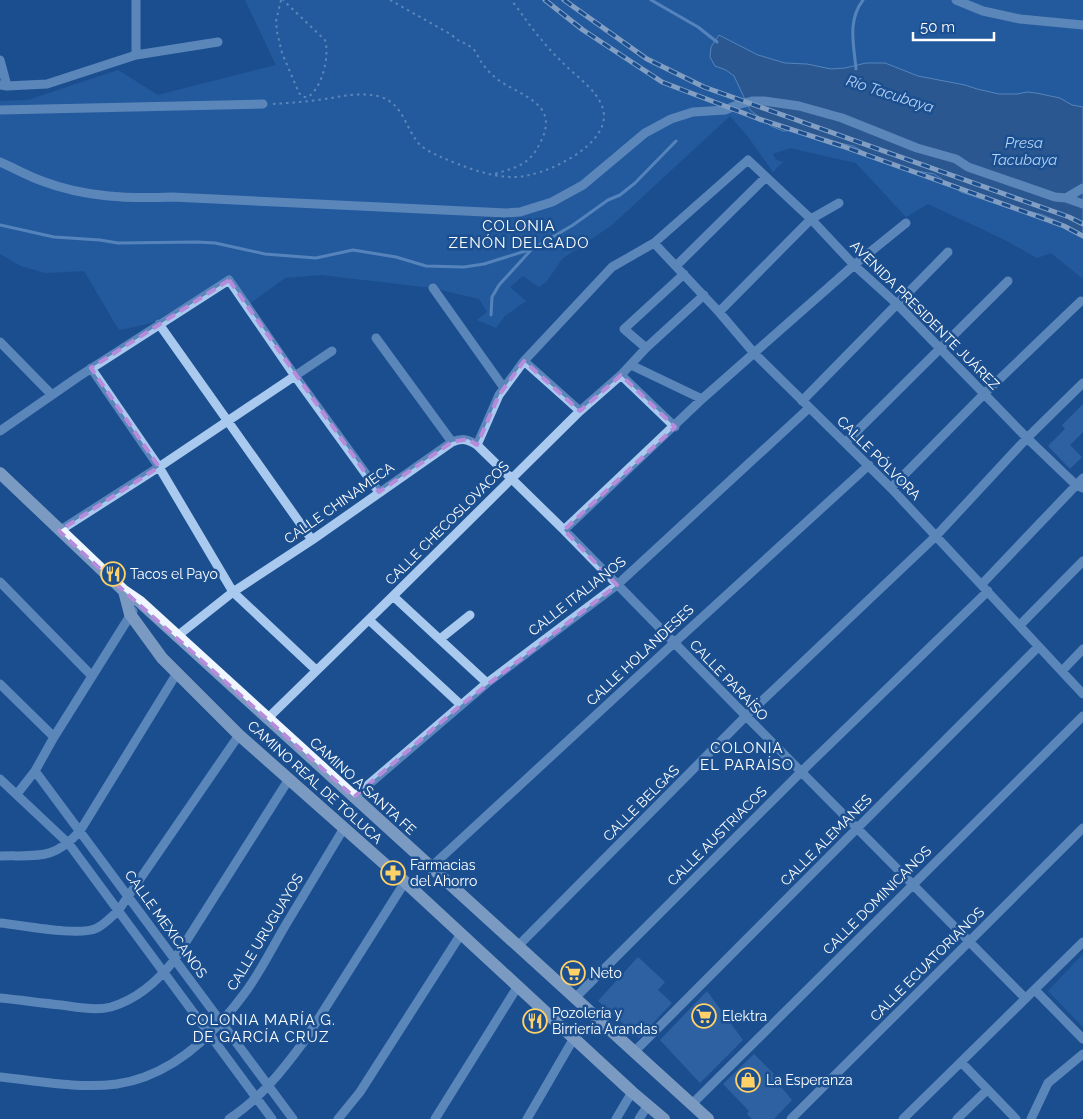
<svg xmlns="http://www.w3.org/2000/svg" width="1083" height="1119" font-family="Raleway,sans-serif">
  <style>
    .green { fill: #2e69ad; fill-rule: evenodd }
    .water { fill: #3c6290; stroke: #9cc4f0 }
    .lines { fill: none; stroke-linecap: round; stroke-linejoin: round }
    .stream { stroke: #9cc4f0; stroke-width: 3 }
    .building { fill: #4478b7 }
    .path { stroke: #a9c9ee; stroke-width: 2; stroke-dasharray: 2.5 4; stroke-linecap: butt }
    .minor { stroke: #a9c9ee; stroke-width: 9 }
    .major { stroke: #f0f6ff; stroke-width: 12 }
    .rail-casing { stroke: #fff; stroke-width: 5 }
    .rail { stroke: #1b4f8f; stroke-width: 3; stroke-dasharray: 9; stroke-linecap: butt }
    .marked { fill: none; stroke: #b68bdc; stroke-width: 4; stroke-dasharray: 10 6; stroke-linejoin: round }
    .labels { text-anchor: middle; stroke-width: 5; stroke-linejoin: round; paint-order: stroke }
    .street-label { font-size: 14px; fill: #fff; stroke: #1b4f8f }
    .poi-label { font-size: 14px; fill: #fff; stroke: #1b4f8f; text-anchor: start }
    .water-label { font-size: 15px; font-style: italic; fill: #b5d3f5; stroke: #1b4f8f }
    .neighbourhood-label { font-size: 15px; letter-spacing: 1px; fill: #fff; stroke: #1b4f8f }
  </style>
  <rect width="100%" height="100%" fill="#1b4f8f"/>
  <path class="green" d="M 245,0 L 1083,0 L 1083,279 L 1051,253 L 1037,258 L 1003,239 L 928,204 L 906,217 L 856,163 L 790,148 L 773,154 L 776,160 L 783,162 L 773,172 L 749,138 L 730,116 L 612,225 L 562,259 L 547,281 L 539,287 L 523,276 L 510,287 L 526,301 L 505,316 L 496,328 L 477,320 L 487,312 L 479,299 L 433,288 L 321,275 L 285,278 L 249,304 L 229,276 L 152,323 L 119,330 L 84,271 L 45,273 L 21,266 L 0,254 L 0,101 L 28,100 L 118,70 L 158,95 L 276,65 ZM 720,35 L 758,55 L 777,61 L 711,47 Z
    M 1083,954 L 1083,1027 L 1048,991 Z"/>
  <path class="water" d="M 719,35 L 758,55 L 785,63 L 807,64 L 831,69 L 845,68 L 866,63 L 885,63 L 918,76 L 965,85 L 977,89 L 999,94 L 1017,94 L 1027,92 L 1036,93 L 1060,98 L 1072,105 L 1083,107 L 1083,235 L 1066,225 L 1043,215 L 1032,212 L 1008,208 L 961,192 L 934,174 L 912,170 L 892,165 L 880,160 L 853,146 L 818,138 L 798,130 L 783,131 L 771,126 L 750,110 L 734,76 L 726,70 L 715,66 L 710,57 L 711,47 Z"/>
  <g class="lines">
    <path class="stream" d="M 651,0 L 698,27 L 717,42
      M 856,69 C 854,45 847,21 863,0
      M 0,225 L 54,237 L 100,240 L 118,243 L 197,242 L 215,243 L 265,254 L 316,258 L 353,250 L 396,257 L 426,266 L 464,267 L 484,264 L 532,249 L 573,225 L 608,200 L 620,195 L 635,183 L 676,141
      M 491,315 L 492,297 L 499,285 L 531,250"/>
  </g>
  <path class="building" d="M 1083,404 L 1083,432 L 1070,445 L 1082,457 L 1070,469 L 1048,446 L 1065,429 L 1062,425 Z
    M 638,957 L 665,982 L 658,990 L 672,1003 L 639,1038 L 598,1001 Z
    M 707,991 L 743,1040 L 700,1083 L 660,1040 Z
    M 754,1054 L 774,1074 L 772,1076 L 792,1100 L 774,1119 L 752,1119 L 747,1114 L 749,1111 L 723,1084 Z"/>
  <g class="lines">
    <path class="path" d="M 281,0 L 276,21 L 277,32 L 282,53 L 299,93 L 303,97 L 308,97 C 322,88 330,56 325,40 L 283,0
      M 390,0 L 452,35 C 458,42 464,42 471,47 C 476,50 478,58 482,63 C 486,69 491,74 497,79 C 520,96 560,103 541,141 C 530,165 518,167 494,174
      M 273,104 C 288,103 303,102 318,100 C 340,97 360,91 381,97 C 402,104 405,125 416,140 C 421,148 432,153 441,157 C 462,166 489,177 513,177 C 542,178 613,145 603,109 C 597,89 575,76 561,61 C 554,54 547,47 541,39 C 530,27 522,13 511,0"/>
    <path class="minor" d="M 956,0 L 983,11 L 1020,19 L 1083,25
      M 136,55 L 218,42
      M 0,60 L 7,86 L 0,85
      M 7,86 L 47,84 L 136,55 L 136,0
      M 0,110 L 263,104
      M 0,162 C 14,168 28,176 42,181 C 84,197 128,199 172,197 L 506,213 L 520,212 L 552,202 L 583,185 L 645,133 L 671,119 L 693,112 L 725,110 L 737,105 L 752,101 L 764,101 L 799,106 L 842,118 L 917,148 L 956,159 L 968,167 L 1055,197 L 1066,198 L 1083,188
      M 1066,198 L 1083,204
      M 654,243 L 719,312 L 754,353 L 891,488 L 1083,694
      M 676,266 L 766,177
      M 433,288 L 504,388
      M 719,312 L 811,219 L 839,203
      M 159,324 L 312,540
      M 376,338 L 452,442
      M 0,342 L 51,394
      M 646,348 L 624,329 L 684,274
      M 524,361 L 580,411
      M 631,365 L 702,399
      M 91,368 L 159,467 L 233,592 L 316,670
      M 621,375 L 675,427
      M 802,401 L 948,252
      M 0,431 L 78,377 L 229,280 L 295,376 L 379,492
      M 846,442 L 1008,281
      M 477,445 L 499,395 L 524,361 L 612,267 L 654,243 L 748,160 L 811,219 L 854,265 L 897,304 L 1027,438 L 1076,485 L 1083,488
      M 891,488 L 985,393 L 1081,301
      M 564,530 L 702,399 L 854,265 L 906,223
      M 59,531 L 159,467 L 332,351
      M 0,582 L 91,675
      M 982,584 L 1083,478
      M 393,596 L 487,683
      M 369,620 L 461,705
      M 1020,625 L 1083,561
      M 176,637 L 233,592 L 312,540 L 452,442 C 462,438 468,439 477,445 L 564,530 L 746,716 L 1025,998
      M 440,639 L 470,615
      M 1062,671 L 1083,649
      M 0,684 L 54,737
      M 267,719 L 393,596 L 580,411 L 621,375 L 646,348 L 704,295
      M 35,771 L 293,1119
      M 0,779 L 69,844 L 272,1119
      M 17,794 L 35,771 L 54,737 L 133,611
      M 354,797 L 487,683 L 617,585 L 809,408
      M 0,856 C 37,855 53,861 80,831 L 177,673
      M 431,867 L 674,643 L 869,465
      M 0,923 C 22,925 79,937 97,928 C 105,924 111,917 118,911 L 239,735
      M 518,946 L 746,716 L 936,536 L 1027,438 L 1083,383
      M 1035,990 L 1083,1039
      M 0,998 C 20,1000 41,1003 61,1005 C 77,1007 95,1011 111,1007 C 138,999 158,981 175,959 L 289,779
      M 575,998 L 801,772 L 988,591
      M 634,1052 L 1038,647
      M 961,1062 L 1016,1119
      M 0,1077 C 38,1081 79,1089 117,1084 C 171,1076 213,1036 244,994 C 260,973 272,948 285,926 C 305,893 324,861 344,828
      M 691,1105 L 1083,716
      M 229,1119 C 260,1099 283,1070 305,1040 L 405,882
      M 338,1119 L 360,1092 L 461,934
      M 435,1119 L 518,986
      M 527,1119 L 574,1038
      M 616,1119 L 632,1092
      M 639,1119 L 648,1105
      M 791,1119 L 1083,828
      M 903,1119 L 1083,942
      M 957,1119 L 987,1090
      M 1031,1119 L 1048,1083 L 1083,1054"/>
    <path class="major" d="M 0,473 L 124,591 L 140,602 L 708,1119
      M 124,591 L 130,614 L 162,658 L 239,735 L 405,882 L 632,1092 L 664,1119"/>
    <g class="rail-casing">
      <path id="rail" d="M 545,0 L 583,30 L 662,82 L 759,119 L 842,146 L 1064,226 L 1083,236
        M 564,0 L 647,59 L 704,87 L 1069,217 L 1083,224"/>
    </g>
    <use href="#rail" class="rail"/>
  </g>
  <path d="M0 0H1083V1119H0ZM 229,280 L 379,492 L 452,442 L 468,439 L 477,445 L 499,395 L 524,361 L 580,411 L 621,375 L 675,427 L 564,530 L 617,585 L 461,705 L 354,797 L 124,591 L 59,531 L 159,467 L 91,368 Z" fill="#1b4f8f" fill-opacity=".55" fill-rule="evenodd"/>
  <path class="marked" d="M 229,280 L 379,492 L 452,442 L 468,439 L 477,445 L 499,395 L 524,361 L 580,411 L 621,375 L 675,427 L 564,530 L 617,585 L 461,705 L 354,797 L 124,591 L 59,531 L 159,467 L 91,368 Z"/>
  <defs>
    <g id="restaurant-ring" transform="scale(1.25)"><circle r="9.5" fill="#1b4f8f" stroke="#ffd166" stroke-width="1.5"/><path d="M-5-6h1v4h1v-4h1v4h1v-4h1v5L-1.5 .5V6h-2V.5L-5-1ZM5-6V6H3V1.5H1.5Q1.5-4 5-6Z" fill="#ffd166"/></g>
    <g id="pharmacy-ring" transform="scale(1.25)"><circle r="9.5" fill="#1b4f8f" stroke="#ffd166" stroke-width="1.5"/><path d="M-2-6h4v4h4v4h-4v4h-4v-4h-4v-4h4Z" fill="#ffd166"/></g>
    <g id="supermarket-ring" transform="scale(1.25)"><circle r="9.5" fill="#1b4f8f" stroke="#ffd166" stroke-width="1.5"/><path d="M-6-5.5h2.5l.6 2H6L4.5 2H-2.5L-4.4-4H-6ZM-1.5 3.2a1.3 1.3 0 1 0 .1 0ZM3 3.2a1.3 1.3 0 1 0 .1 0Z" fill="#ffd166"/></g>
    <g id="shop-ring" transform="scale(1.25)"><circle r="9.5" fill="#1b4f8f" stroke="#ffd166" stroke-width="1.5"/><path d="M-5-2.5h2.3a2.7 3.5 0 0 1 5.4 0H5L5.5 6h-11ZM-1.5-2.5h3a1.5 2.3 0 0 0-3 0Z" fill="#ffd166"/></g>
  </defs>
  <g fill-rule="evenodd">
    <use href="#restaurant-ring" x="113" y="574"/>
    <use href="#pharmacy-ring" x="393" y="873"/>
    <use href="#supermarket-ring" x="573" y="973"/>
    <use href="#supermarket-ring" x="704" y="1016"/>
    <use href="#restaurant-ring" x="535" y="1021"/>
    <use href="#shop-ring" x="748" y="1080"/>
  </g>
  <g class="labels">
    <g class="street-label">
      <text transform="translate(925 315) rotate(45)" y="5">AVENIDA PRESIDENTE JUÁREZ</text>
      <text transform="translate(879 458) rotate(45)" y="5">CALLE PÓLVORA</text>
      <text transform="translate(339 503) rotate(-35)" y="5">CALLE CHINAMECA</text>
      <text transform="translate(447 523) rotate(-45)" y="5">CALLE CHECOSLOVACOS</text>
      <text transform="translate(577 596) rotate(-38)" y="5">CALLE ITALIANOS</text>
      <text transform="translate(640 655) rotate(-43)" y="5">CALLE HOLANDESES</text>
      <text transform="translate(729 680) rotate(46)" y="5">CALLE PARAÍSO</text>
      <text transform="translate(315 782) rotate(42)" y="5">CAMINO REAL DE TOLUCA</text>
      <text transform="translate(363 786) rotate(42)" y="5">CAMINO A SANTA FE</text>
      <text transform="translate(641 803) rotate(-45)" y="5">CALLE BELGAS</text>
      <text transform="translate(717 836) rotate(-45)" y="5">CALLE AUSTRIACOS</text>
      <text transform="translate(826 840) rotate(-45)" y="5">CALLE ALEMANES</text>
      <text transform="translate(877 900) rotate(-45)" y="5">CALLE DOMINICANOS</text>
      <text transform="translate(166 924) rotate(54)" y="5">CALLE MEXICANOS</text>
      <text transform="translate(265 932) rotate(-59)" y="5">CALLE URUGUAYOS</text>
      <text transform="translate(927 964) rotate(-45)" y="5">CALLE ECUATORIANOS</text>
    </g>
    <g class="poi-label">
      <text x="130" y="579">Tacos el Payo</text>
      <text x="410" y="870">Farmacias<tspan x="410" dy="16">del Ahorro</tspan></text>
      <text x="590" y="978">Neto</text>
      <text x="552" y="1018">Pozolería y<tspan x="552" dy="16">Birriería Arandas</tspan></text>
      <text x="722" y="1021">Elektra</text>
      <text x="766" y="1085">La Esperanza</text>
    </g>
    <g class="water-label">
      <text transform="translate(890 94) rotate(18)" y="5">Río Tacubaya</text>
      <text x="1024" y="148">Presa<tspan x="1024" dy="17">Tacubaya</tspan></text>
    </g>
    <g class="neighbourhood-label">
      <text x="519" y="231">COLONIA<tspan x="519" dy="17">ZENÓN DELGADO</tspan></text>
      <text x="747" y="753">COLONIA<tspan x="747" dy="17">EL PARAÍSO</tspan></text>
      <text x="261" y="1025">COLONIA MARÍA G.<tspan x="261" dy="17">DE GARCÍA CRUZ</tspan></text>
    </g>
  </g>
  <path d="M913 32v8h81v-8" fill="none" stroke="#ffffff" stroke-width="2.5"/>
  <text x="920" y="32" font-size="15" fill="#ffffff" stroke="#1b4f8f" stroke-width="4" paint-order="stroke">50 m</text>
</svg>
